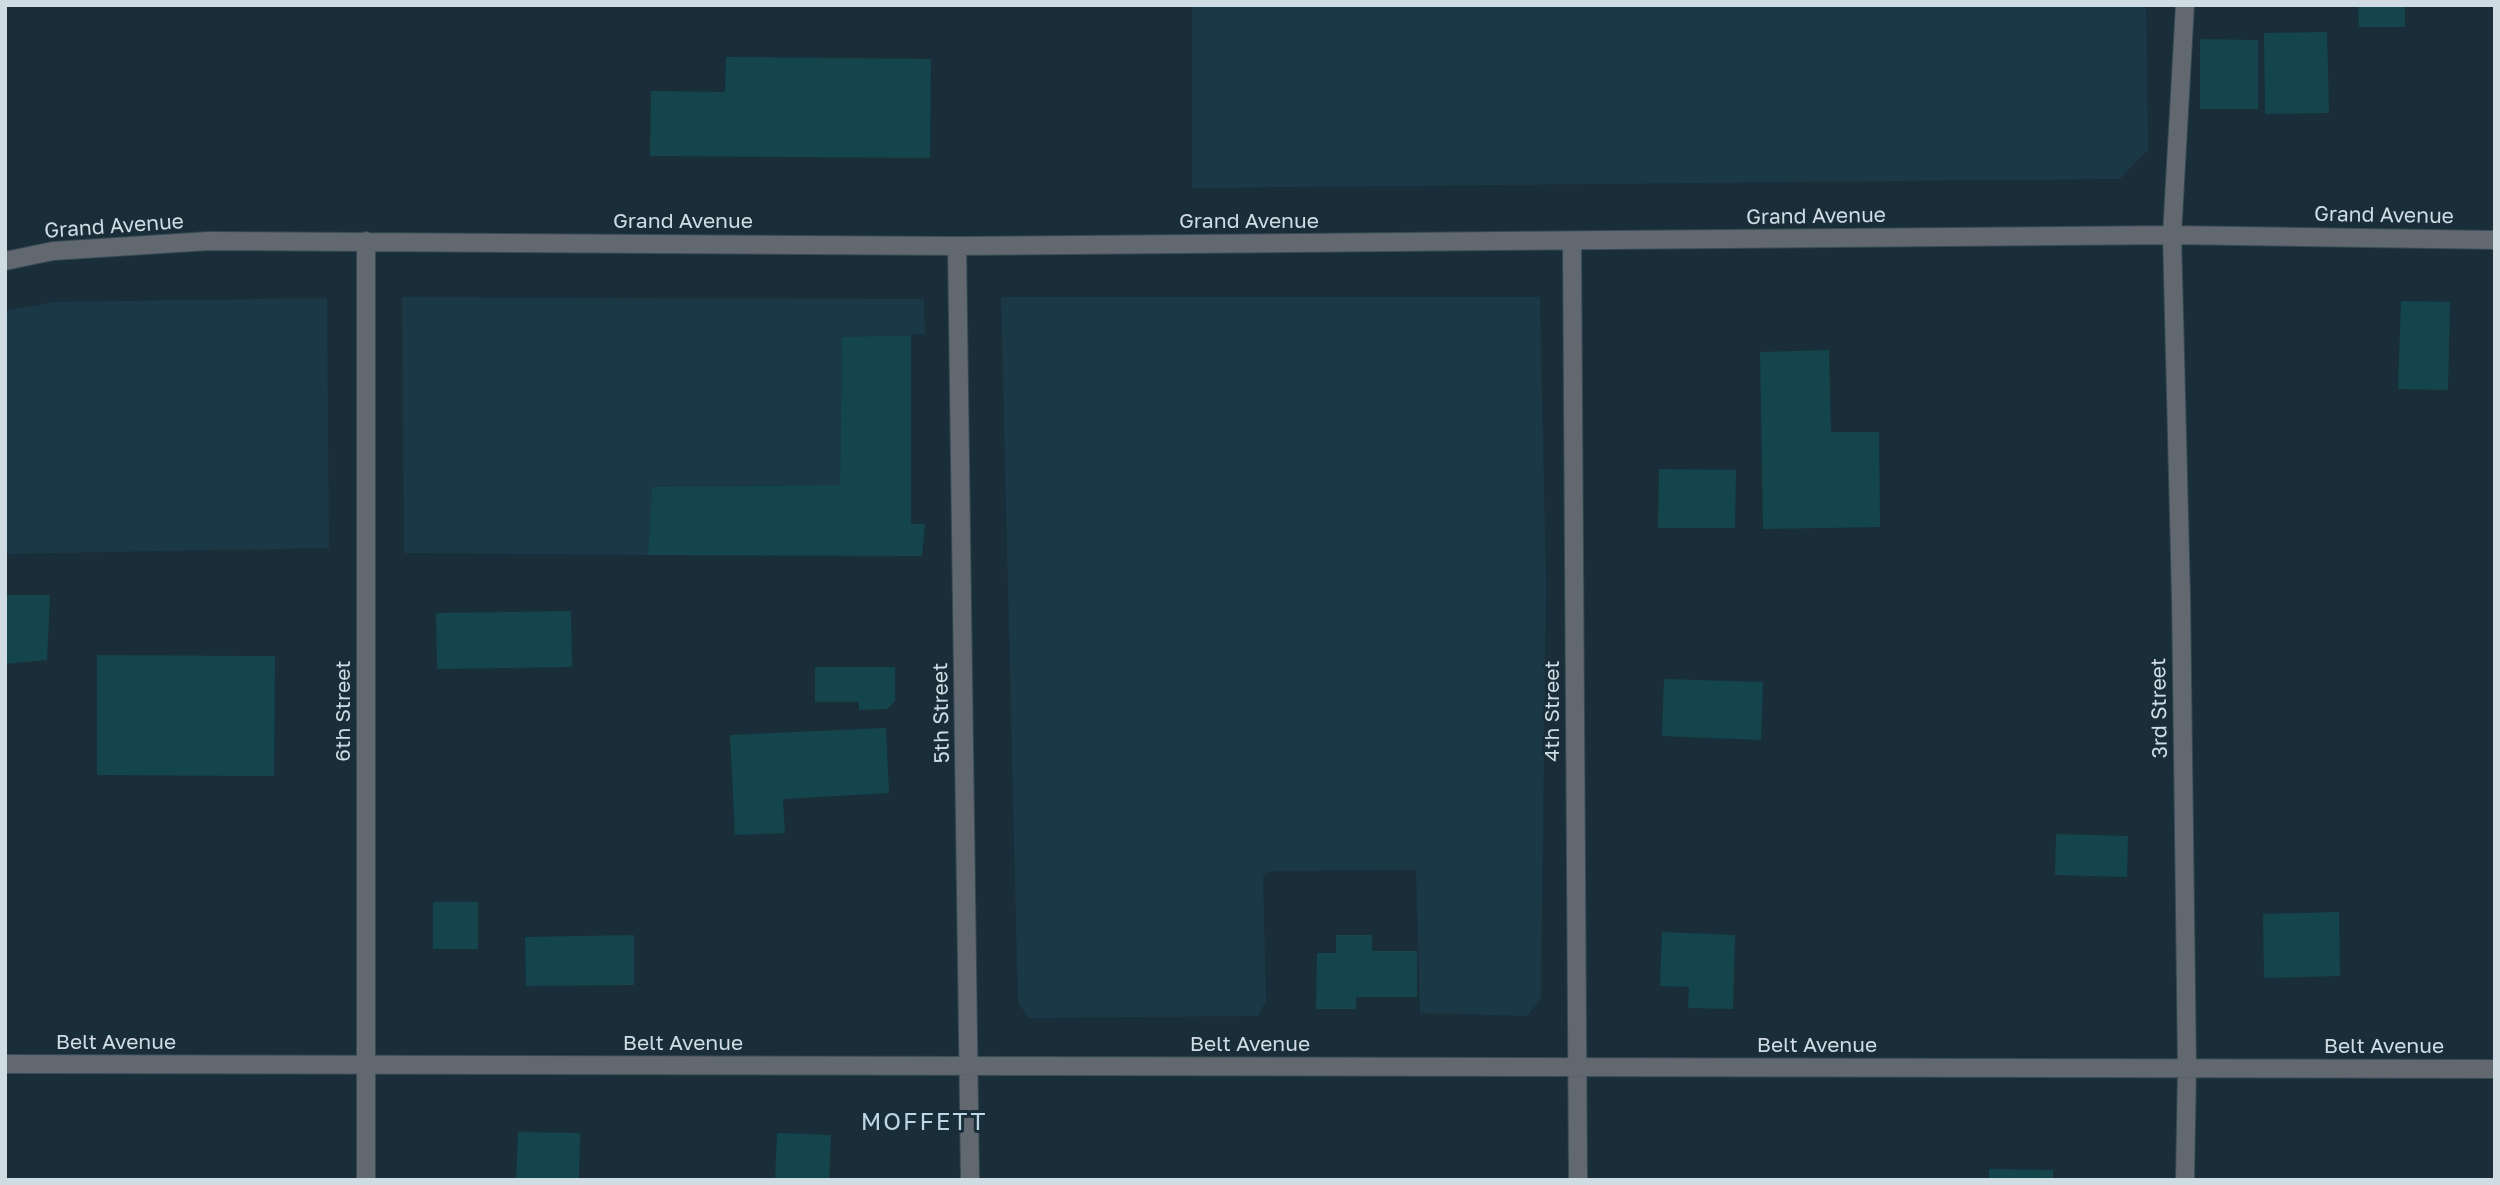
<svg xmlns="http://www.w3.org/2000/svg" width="2500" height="1185" font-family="'Golos Text',sans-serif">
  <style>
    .built { fill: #1b3847 }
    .building { fill: #14454d }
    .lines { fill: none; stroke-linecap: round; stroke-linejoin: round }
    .minor-casing { stroke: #364a54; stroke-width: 20 }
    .minor { stroke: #616870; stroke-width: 18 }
    .labels { text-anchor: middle; stroke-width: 6; stroke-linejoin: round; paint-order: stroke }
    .street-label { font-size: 21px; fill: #d0dce4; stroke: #192e39 }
    .quarter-label { font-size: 24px; letter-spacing: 2px; fill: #bdd6e5; stroke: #192e39 }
  </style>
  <rect width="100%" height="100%" fill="#192e39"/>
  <path class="built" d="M 1192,5 L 2146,5 L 2148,150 L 2120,179 L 1192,188 Z
    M 402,297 L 924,299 L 925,334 L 842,337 L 840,485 L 652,487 L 648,555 L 404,553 Z
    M 1001,297 L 1540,297 L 1546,583 L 1541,999 L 1527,1016 L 1420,1013 L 1416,870 L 1270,871 L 1263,875 L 1266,1001 L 1258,1016 L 1029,1018 L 1018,1003 Z
    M 327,298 L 329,548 L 5,554 L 5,311 L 54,302 Z"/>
  <path class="building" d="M 2358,5 L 2405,5 L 2405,27 L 2359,27 Z
    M 2327,32 L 2329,113 L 2265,114 L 2264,33 Z
    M 2200,39 L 2258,40 L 2258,109 L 2200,109 Z
    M 726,57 L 931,59 L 930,158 L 650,156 L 651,91 L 725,92 Z
    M 2401,301 L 2450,302 L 2448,390 L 2398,389 Z
    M 911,335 L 911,524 L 925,524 L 922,556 L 648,555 L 652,487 L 840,485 L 842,337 Z
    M 1829,350 L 1831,432 L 1879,432 L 1880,527 L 1763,529 L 1760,352 Z
    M 1659,469 L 1736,470 L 1735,528 L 1658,528 Z
    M 5,595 L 50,595 L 47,660 L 5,664 Z
    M 571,611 L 572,667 L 437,669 L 436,613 Z
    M 97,655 L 275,656 L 274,776 L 97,775 Z
    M 815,667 L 895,667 L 895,701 L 887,709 L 859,710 L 859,702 L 815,702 Z
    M 1664,679 L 1763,682 L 1761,740 L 1662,736 Z
    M 886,728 L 889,793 L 783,799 L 785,833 L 735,835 L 730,735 Z
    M 2056,834 L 2128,836 L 2127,877 L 2055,875 Z
    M 433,902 L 478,902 L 478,949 L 433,949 Z
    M 2339,912 L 2340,976 L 2264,978 L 2263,914 Z
    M 1662,932 L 1735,935 L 1733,1009 L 1688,1008 L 1689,987 L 1660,986 Z
    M 634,935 L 634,985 L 526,986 L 525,937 Z
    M 1336,935 L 1372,935 L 1372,951 L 1417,951 L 1417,997 L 1356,997 L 1356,1009 L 1316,1009 L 1317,953 L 1336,953 Z
    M 518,1132 L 580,1133 L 579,1180 L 516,1180 Z
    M 777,1133 L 831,1135 L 829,1180 L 775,1180 Z
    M 1989,1169 L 2053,1170 L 2053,1180 L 1989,1180 Z"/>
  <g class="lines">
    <g class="minor-casing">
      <path id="minor" d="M 2185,5 L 2172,235 L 2181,596 L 2187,1068 L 2185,1180
        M 1572,241 L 1578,1180
        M 957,246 L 970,1180
        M 5,261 L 53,251 L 209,241 L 957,246 L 2172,235 L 2495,240
        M 5,1064 L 2495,1069
        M 366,1180 L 366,241"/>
    </g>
    <use href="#minor" class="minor"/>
  </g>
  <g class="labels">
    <g class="street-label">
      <text transform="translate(2384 215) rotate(1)" y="7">Grand Avenue</text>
      <text transform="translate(1816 216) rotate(-1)" y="7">Grand Avenue</text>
      <text x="683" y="228">Grand Avenue</text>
      <text x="1249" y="228">Grand Avenue</text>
      <text transform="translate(114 226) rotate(-4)" y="7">Grand Avenue</text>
      <text transform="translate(2159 708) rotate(-91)" y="7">3rd Street</text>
      <text transform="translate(343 711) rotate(-90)" y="7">6th Street</text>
      <text transform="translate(1552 711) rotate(-90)" y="7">4th Street</text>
      <text transform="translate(941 713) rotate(-91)" y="7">5th Street</text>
      <text x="116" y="1049">Belt Avenue</text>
      <text x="683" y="1050">Belt Avenue</text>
      <text x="1250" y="1051">Belt Avenue</text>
      <text x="1817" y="1052">Belt Avenue</text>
      <text x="2384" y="1053">Belt Avenue</text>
    </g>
    <g class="quarter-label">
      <text x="924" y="1130">MOFFETT</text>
    </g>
  </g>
  <rect width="2500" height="1185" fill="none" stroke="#d0dce4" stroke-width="14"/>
</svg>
